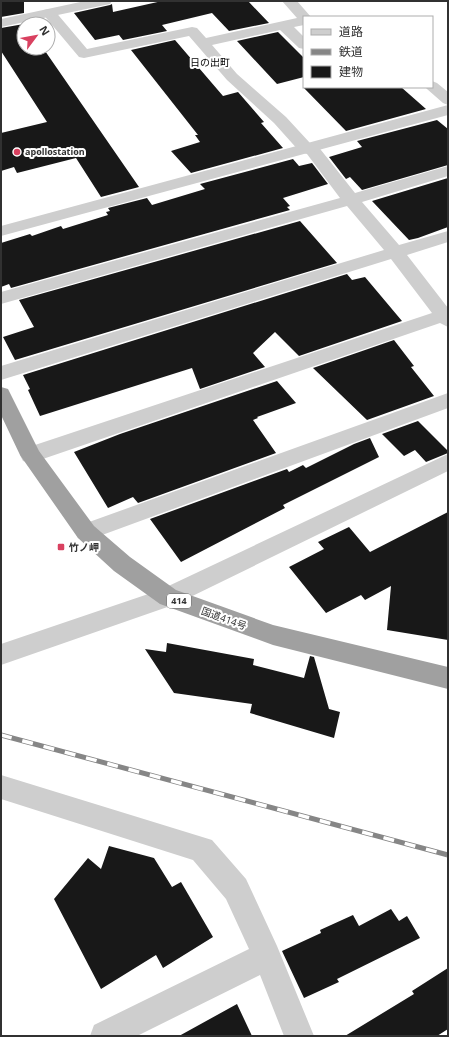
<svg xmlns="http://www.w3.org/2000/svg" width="449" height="1037" font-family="'Open Sans','Noto Sans JP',sans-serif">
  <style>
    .building { fill: #181818 }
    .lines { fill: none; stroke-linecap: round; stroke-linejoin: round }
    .minor { fill: #cecece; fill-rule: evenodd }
    .tertiary { fill: #cecece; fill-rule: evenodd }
    .trunk { fill: #a0a0a0; fill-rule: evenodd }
    .rail-casing { stroke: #868686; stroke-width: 5 }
    .rail { stroke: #fff; stroke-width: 3.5; stroke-dasharray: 11; stroke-linecap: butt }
    .poi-dot { fill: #d94160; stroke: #fff; stroke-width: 1.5 }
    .labels { text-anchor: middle; stroke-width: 4; stroke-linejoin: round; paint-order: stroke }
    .far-poi-label { font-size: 9px; font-weight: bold; fill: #313131; stroke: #fff; text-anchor: start }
    .shield { fill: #fff; stroke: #6f6f6f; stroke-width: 1 }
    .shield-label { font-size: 9px; font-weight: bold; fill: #313131 }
    .far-quarter-label { font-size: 10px; fill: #000; stroke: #fff }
    .poi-label { font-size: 10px; font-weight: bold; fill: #313131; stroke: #fff; text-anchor: start }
    .street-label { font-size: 10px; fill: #313131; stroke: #fff }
  </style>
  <rect width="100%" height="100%" fill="#fff"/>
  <path class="building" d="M 1,1 L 24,1 L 24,13 L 1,17 Z
    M 162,1 L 248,1 L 269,23 L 229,31 L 212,13 L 162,25 L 167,31 L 123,40 L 119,35 L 95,40 L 74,13 L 110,5 L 112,4 L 113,12 Z
    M 24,24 L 24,48 L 43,48 L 139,187 L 101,197 L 76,158 L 17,173 L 14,167 L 1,171 L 1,133 L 47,122 L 1,51 L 1,28 Z
    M 278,32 L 304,58 L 304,77 L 277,84 L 237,41 Z
    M 175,40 L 223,96 L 238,92 L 264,122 L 261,123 L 283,148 L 191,173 L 171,151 L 200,142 L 195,135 L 198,135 L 131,50 Z
    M 303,87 L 401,87 L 426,109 L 346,131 Z
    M 437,120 L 448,129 L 448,165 L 362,190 L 350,177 L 346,179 L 329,157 L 362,147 L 357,141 Z
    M 293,159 L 299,166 L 312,163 L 328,184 L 283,198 L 290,206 L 287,207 L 290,210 L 11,288 L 9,284 L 1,287 L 1,243 L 30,234 L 32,236 L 61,226 L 63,229 L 108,215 L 106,212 L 110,211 L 108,208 L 147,198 L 152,205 L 205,189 L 200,184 Z
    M 448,178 L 448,227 L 418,238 L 409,240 L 372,201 Z
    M 300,221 L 337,263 L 15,360 L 3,337 L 34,327 L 19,300 Z
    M 347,274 L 352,280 L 365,277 L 402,321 L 299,356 L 275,332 L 253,353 L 265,367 L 200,389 L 192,368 L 40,416 L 28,390 L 30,389 L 23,375 Z
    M 394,340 L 414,366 L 411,367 L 434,396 L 367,420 L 313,368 Z
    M 277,381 L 296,403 L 257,417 L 258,418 L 253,420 L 276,453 L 138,503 L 133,497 L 108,508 L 74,452 L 120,434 Z
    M 418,421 L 448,451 L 448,453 L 426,462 L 415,450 L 404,456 L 382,434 Z
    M 370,438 L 379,457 L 283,505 L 285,508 L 181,562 L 150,519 L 287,469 L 289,472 L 303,465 L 306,468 L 354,444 Z
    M 448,512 L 448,640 L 387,630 L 391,586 L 365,600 L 361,595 L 326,613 L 289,567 L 324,549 L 318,542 L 349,527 L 370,552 Z
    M 167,643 L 254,659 L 253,665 L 304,678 L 310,656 L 314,657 L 329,709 L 340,712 L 334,738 L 250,713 L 252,704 L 174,693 L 145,649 L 166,652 Z
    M 109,846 L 154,858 L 172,887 L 181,882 L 213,937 L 163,968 L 156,955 L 101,989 L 54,899 L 88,858 L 101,869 Z
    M 391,909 L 399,921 L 407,916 L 420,938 L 337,979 L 339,982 L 304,998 L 282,951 L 321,933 L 320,930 L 353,915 L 359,926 Z
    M 448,968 L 448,1029 L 437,1036 L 345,1036 L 414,994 L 412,991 Z
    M 237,1004 L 252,1036 L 179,1036 Z"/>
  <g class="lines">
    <path class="minor" d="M 282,1 L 297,1 L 311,17 L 304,17 L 304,25 L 294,27 L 304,37 L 304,49 L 299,48 L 280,30 L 212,45 L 237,74 L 286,117 L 310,143 L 317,145 L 355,193 L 448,166 L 448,176 L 362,202 L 399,245 L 448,231 L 448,242 L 407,255 L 448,308 L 448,327 L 440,323 L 37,461 L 30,463 L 23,461 L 20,455 L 23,449 L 432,313 L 391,259 L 1,380 L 1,366 L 384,250 L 347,206 L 1,304 L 1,292 L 340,198 L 307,154 L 300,152 L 274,123 L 227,80 L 189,36 L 84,58 L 79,57 L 42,13 L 44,10 L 49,9 L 54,10 L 87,49 L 192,27 L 197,28 L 206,38 L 297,18 Z
      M 432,81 L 437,83 L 448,92 L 448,105 L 443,103 L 427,89 L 425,87 L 432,87 Z
      M 448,393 L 448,408 L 94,538 L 86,541 L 78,538 L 75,532 L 78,526 Z
      M 448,454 L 448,471 L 176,604 L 1,665 L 1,644 L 160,590 Z
      M 1,775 L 212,840 L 246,879 L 277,946 L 314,1036 L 284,1036 L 260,975 L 137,1036 L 90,1036 L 94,1025 L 249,949 L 226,899 L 193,860 L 1,799 Z"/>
    <path class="tertiary" d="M 85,1 L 112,1 L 110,4 L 105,5 L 1,27 L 1,19 Z
      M 448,105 L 448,115 L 1,236 L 1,226 Z"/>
    <path class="trunk" d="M 1,387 L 8,389 L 39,451 L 94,526 L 130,557 L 176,590 L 273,625 L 448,667 L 448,689 L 273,645 L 160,604 L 114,571 L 78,538 L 20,455 L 1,415 Z"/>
    <g class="rail-casing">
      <path id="rail" d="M 1,735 L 448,855"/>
    </g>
    <use href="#rail" class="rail"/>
  </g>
  <g class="poi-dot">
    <circle cx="17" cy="152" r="4"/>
    <rect x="57" y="543" width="8" height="8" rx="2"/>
  </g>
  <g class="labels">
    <g class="far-poi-label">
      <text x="25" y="155">apollostation</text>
    </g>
    <rect class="shield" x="167" y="594" width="24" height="14" rx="3"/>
    <g class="shield-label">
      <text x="179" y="604">414</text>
    </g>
    <g class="far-quarter-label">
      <text x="210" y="66">日の出町</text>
    </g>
    <g class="poi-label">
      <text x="69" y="551">竹ノ岬</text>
    </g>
    <g class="street-label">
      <text transform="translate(224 618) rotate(20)" y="4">国道414号</text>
    </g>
  </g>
  <rect width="449" height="1037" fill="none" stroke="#313131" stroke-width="4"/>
  <rect x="303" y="16" width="130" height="72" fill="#ffffff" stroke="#adadad"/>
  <rect x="311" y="29" width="20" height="6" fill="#cecece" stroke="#adadad"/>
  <text x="339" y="36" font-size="12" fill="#313131">道路</text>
  <rect x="311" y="49" width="20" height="6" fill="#868686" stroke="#adadad"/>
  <text x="339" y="56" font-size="12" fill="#313131">鉄道</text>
  <rect x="311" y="66" width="20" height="12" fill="#181818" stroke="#adadad"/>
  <text x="339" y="76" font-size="12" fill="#313131">建物</text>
  <g transform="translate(36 36) rotate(58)"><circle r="19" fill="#ffffff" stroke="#adadad"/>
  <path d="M0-3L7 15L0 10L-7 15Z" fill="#d94160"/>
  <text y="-6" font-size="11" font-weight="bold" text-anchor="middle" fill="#313131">N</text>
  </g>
</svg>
